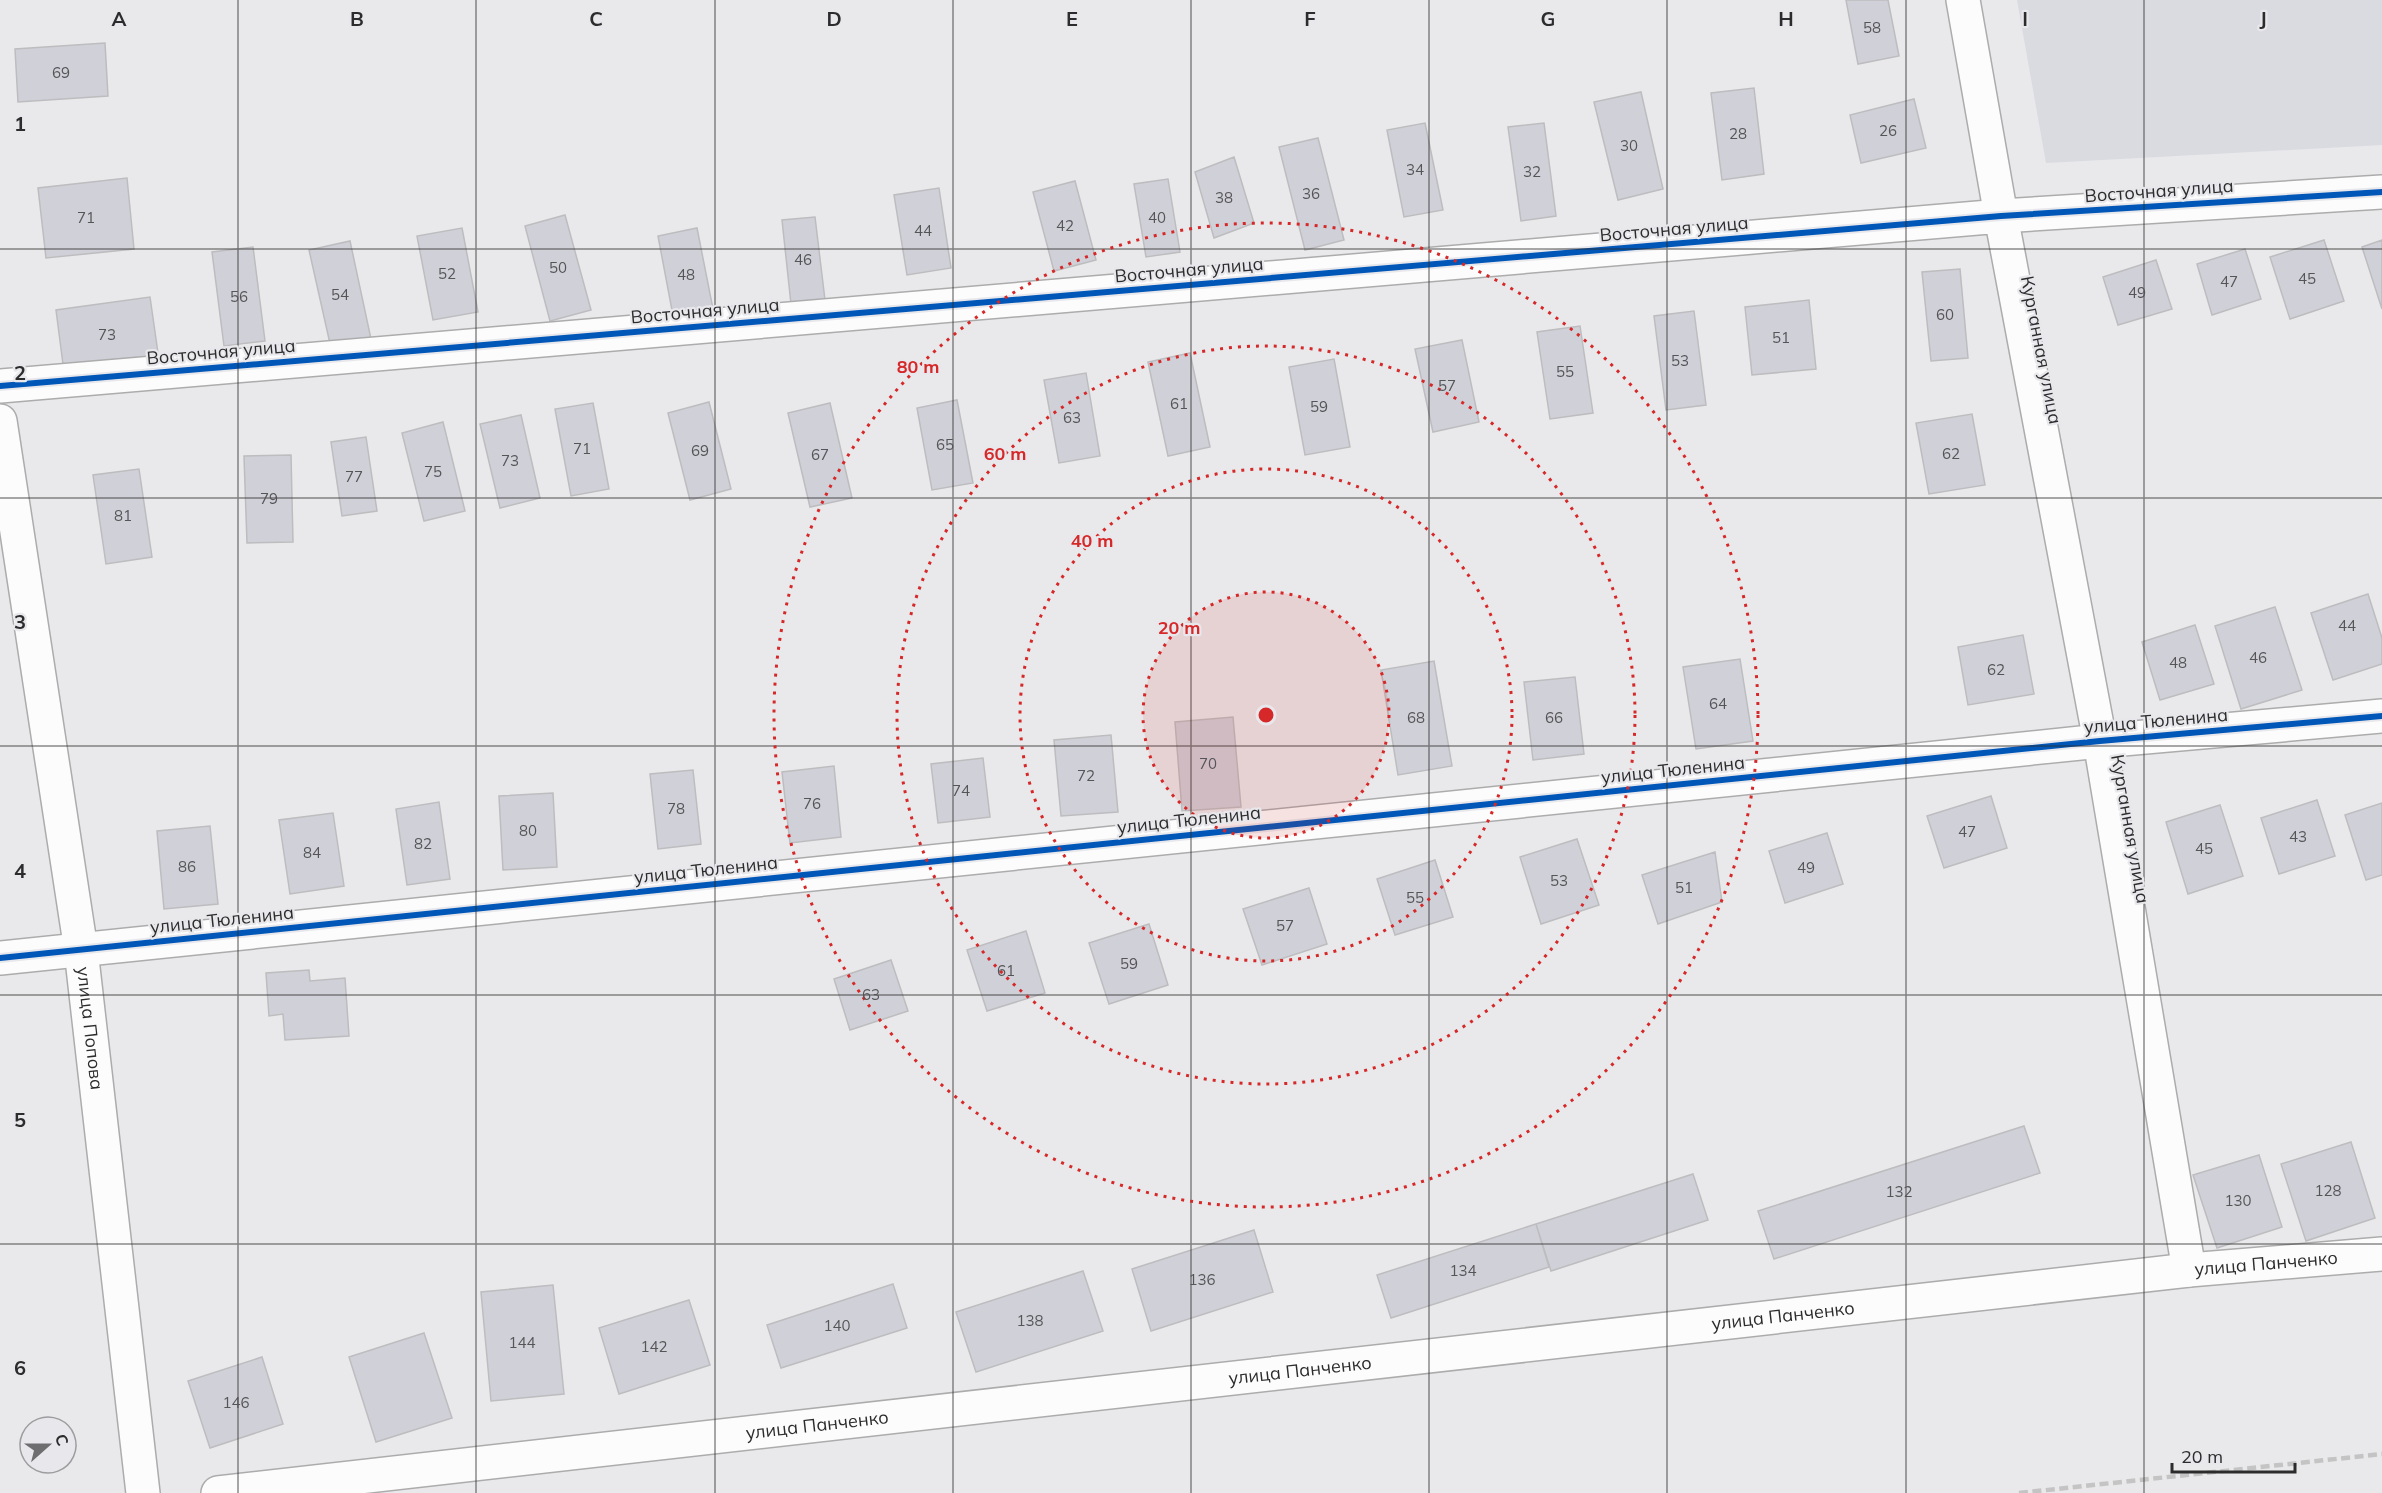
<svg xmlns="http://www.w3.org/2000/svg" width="2382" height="1493" font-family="Mulish,sans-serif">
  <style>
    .built { fill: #dadbe1 }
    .building { fill: #d0d0d9; stroke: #bdbdbf; stroke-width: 1.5 }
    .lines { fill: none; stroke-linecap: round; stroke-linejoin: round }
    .street-casing { stroke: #acacad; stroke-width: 36 }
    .secondary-casing { stroke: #acacad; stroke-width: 36 }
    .street { stroke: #fcfcfc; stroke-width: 33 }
    .secondary { stroke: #fcfcfc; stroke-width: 33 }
    .rail { stroke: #c4c4c4; stroke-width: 4.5; stroke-dasharray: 9 4.5; stroke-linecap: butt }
    .cycleway-casing { stroke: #e8e8ec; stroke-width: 10 }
    .cycleway { stroke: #0057b8; stroke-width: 6 }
    .grid { fill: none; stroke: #2c2c2d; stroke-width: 1.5; stroke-opacity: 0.55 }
    .ring { fill: none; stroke: #d62828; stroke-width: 3; stroke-dasharray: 3 6 }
    .labels { text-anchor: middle; stroke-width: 4.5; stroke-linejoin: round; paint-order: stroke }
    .number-label { font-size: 15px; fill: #555558 }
    .street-label { font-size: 18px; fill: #2c2c2d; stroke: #e8e8ec }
    .grid-label { font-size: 20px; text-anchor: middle; font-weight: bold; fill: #2c2c2d; stroke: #e8e8ec; stroke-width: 4.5; stroke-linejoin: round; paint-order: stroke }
    .centre { fill: #d62828; stroke: #e8e8ec; stroke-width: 3 }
    .ring-label { font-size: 18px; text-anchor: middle; font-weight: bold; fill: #d62828; stroke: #e8e8ec; stroke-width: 4.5; stroke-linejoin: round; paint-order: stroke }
  </style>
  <rect width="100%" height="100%" fill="#e9e9eb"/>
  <path class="built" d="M 2017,0 L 2382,0 L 2382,145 L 2046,163 Z"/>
  <path class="building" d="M 1846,0 L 1888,0 L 1899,56 L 1858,64 Z
    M 105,43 L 108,96 L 18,102 L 15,49 Z
    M 1754,88 L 1764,174 L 1722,180 L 1711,93 Z
    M 1641,92 L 1663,189 L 1618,200 L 1594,102 Z
    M 1914,99 L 1926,148 L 1861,163 L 1850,115 Z
    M 1425,123 L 1443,210 L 1404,217 L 1387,130 Z
    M 1544,123 L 1556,216 L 1521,221 L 1508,127 Z
    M 1318,138 L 1344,240 L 1305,250 L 1279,147 Z
    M 1234,157 L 1254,223 L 1214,238 L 1195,172 Z
    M 127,178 L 134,249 L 46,258 L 38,188 Z
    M 1168,179 L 1180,252 L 1146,257 L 1134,184 Z
    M 1075,181 L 1096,260 L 1054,271 L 1033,192 Z
    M 939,188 L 951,268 L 907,275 L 894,195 Z
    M 565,215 L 591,310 L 550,321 L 525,226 Z
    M 815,217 L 825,300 L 791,304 L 782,220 Z
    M 462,228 L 478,312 L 433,320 L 417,236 Z
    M 697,228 L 714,314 L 674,321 L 658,236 Z
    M 2324,240 L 2344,301 L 2290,319 L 2270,257 Z
    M 2382,240 L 2382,309 L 2362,247 Z
    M 350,241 L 371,339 L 331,348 L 309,250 Z
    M 253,247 L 265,341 L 224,346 L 212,252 Z
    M 2245,249 L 2261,299 L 2212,315 L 2197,264 Z
    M 2156,260 L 2172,309 L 2118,325 L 2103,277 Z
    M 1960,269 L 1968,358 L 1931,361 L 1922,272 Z
    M 150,297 L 159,360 L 64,372 L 56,310 Z
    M 1809,300 L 1816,369 L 1752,375 L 1745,307 Z
    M 1694,311 L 1706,405 L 1666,410 L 1654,316 Z
    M 1580,326 L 1593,413 L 1550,419 L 1537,332 Z
    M 1462,340 L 1479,422 L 1433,432 L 1415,349 Z
    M 1190,353 L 1210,447 L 1168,456 L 1148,362 Z
    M 1334,359 L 1350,447 L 1305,455 L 1289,367 Z
    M 1086,373 L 1100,456 L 1059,463 L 1044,380 Z
    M 957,400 L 973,483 L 932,490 L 917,408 Z
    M 709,402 L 731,489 L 690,500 L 668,413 Z
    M 593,403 L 609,489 L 571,496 L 555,409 Z
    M 830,403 L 852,498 L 810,507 L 788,413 Z
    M 1972,414 L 1985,485 L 1929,494 L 1916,423 Z
    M 521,415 L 540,498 L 500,508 L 480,424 Z
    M 443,422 L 465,511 L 424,521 L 402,433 Z
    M 366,437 L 377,511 L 342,516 L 331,442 Z
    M 291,455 L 293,542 L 247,543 L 244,456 Z
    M 139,469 L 152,557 L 106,564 L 93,475 Z
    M 2368,594 L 2382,638 L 2382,664 L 2333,680 L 2311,613 Z
    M 2275,607 L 2302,690 L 2241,709 L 2215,626 Z
    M 2195,625 L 2214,684 L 2160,700 L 2142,642 Z
    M 2023,635 L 2034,694 L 1968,705 L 1958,647 Z
    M 1740,659 L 1753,741 L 1696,749 L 1683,667 Z
    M 1434,661 L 1452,766 L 1398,775 L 1381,670 Z
    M 1575,677 L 1584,754 L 1533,760 L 1524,682 Z
    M 1233,717 L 1241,807 L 1182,811 L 1175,722 Z
    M 1111,735 L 1118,812 L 1061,816 L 1054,740 Z
    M 983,758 L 990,817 L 938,823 L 931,764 Z
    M 834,766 L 841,837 L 790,843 L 782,772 Z
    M 693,770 L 701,844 L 658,849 L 650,774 Z
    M 553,793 L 557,867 L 503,870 L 499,796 Z
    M 1991,796 L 2007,848 L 1944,868 L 1927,816 Z
    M 2317,800 L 2335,856 L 2279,874 L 2261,818 Z
    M 439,802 L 450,879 L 407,885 L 396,809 Z
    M 2382,803 L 2382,875 L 2366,880 L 2345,815 Z
    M 2220,805 L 2243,876 L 2188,894 L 2166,822 Z
    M 333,813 L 344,886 L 290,894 L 279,820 Z
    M 210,826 L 218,904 L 164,909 L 157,831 Z
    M 1827,833 L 1843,884 L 1785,903 L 1769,851 Z
    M 1577,839 L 1599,905 L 1541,924 L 1520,857 Z
    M 1715,852 L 1722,902 L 1658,924 L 1642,875 Z
    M 1435,860 L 1453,917 L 1395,935 L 1377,879 Z
    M 1309,888 L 1327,944 L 1262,965 L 1243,909 Z
    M 1149,924 L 1168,985 L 1109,1004 L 1089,943 Z
    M 1026,931 L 1045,993 L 987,1011 L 967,950 Z
    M 891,960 L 908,1011 L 850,1030 L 834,979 Z
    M 309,970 L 310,981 L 345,978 L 349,1036 L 285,1040 L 283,1014 L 269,1016 L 266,973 Z
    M 2024,1126 L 2040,1173 L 1774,1259 L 1758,1211 Z
    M 2351,1142 L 2375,1218 L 2306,1241 L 2281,1164 Z
    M 2259,1155 L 2282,1227 L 2217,1248 L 2193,1175 Z
    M 1693,1174 L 1708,1220 L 1551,1271 L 1536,1224 Z
    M 1536,1224 L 1549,1267 L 1391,1318 L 1377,1275 Z
    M 1254,1230 L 1273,1292 L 1151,1331 L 1132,1269 Z
    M 1083,1271 L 1103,1331 L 976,1372 L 956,1312 Z
    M 893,1284 L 907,1328 L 781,1368 L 767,1325 Z
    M 553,1285 L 564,1394 L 491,1401 L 481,1292 Z
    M 689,1300 L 710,1365 L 619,1394 L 599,1328 Z
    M 424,1333 L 452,1418 L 376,1442 L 349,1357 Z
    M 262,1357 L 283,1424 L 210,1448 L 188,1381 Z"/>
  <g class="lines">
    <g class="street-casing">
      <g id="street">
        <path d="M 0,386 L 2001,216 L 2100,741 L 2189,1270"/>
        <path id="s1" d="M 0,421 L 81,950 L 143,1493"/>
        <path d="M 0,958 L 2100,741 L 2382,716"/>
        <path id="s2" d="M 218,1493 L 2189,1270 L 2382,1254"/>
      </g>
    </g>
    <g class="secondary-casing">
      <path id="secondary" d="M 1963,0 L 2001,216 L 2382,192"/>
    </g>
    <use href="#street" class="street"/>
    <use href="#secondary" class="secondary"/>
    <path class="rail" d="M 2019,1493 L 2382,1454"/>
    <g class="cycleway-casing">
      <path id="cycleway" d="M 0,386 L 2001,216 L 2382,192
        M 0,958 L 2100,741 L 2382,716"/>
    </g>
    <use href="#cycleway" class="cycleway"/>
  </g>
  <path class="grid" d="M 238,0 L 238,1493M 476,0 L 476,1493M 715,0 L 715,1493M 953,0 L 953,1493M 1191,0 L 1191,1493M 1429,0 L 1429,1493M 1667,0 L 1667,1493M 1906,0 L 1906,1493M 2144,0 L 2144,1493M 0,249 L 2382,249M 0,498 L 2382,498M 0,746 L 2382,746M 0,995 L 2382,995M 0,1244 L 2382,1244"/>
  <circle cx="1266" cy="715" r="123" fill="#d62828" fill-opacity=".12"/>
  <g class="ring">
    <circle cx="1266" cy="715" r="123"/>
    <circle cx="1266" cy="715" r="246"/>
    <circle cx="1266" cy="715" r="369"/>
    <circle cx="1266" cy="715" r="492"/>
  </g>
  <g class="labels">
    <g class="number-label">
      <text x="1872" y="33">58</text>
      <text x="61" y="78">69</text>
      <text x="1888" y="136">26</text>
      <text x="1738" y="139">28</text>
      <text x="1629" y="151">30</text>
      <text x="1415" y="175">34</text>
      <text x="1532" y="177">32</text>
      <text x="1311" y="199">36</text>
      <text x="1224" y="203">38</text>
      <text x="86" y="223">71</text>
      <text x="1157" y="223">40</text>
      <text x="1065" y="231">42</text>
      <text x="923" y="236">44</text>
      <text x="803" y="265">46</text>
      <text x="558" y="273">50</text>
      <text x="447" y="279">52</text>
      <text x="686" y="280">48</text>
      <text x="2307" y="284">45</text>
      <text x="2229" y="287">47</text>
      <text x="2137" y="298">49</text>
      <text x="340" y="300">54</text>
      <text x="239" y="302">56</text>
      <text x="1945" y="320">60</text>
      <text x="107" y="340">73</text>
      <text x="1781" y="343">51</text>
      <text x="1680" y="366">53</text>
      <text x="1565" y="377">55</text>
      <text x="1447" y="391">57</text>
      <text x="1179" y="409">61</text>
      <text x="1319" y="412">59</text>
      <text x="1072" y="423">63</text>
      <text x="945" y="450">65</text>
      <text x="582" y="454">71</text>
      <text x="700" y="456">69</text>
      <text x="1951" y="459">62</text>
      <text x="820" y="460">67</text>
      <text x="510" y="466">73</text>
      <text x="433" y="477">75</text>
      <text x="354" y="482">77</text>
      <text x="269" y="504">79</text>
      <text x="123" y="521">81</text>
      <text x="2347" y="631">44</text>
      <text x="2258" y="663">46</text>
      <text x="2178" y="668">48</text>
      <text x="1996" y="675">62</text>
      <text x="1718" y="709">64</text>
      <text x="1416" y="723">68</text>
      <text x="1554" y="723">66</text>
      <text x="1208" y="769">70</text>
      <text x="1086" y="781">72</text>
      <text x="961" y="796">74</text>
      <text x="812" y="809">76</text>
      <text x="676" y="814">78</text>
      <text x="528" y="836">80</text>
      <text x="1967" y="837">47</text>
      <text x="2298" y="842">43</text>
      <text x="423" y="849">82</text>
      <text x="2204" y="854">45</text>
      <text x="312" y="858">84</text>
      <text x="187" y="872">86</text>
      <text x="1806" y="873">49</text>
      <text x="1559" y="886">53</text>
      <text x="1684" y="893">51</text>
      <text x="1415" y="903">55</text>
      <text x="1285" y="931">57</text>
      <text x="1129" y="969">59</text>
      <text x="1006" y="976">61</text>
      <text x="871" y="1000">63</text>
      <text x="2328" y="1196">128</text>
      <text x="1899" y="1197">132</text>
      <text x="2238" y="1206">130</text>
      <text x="1463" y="1276">134</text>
      <text x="1202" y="1285">136</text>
      <text x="1030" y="1326">138</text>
      <text x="837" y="1331">140</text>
      <text x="522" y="1348">144</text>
      <text x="654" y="1352">142</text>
      <text x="236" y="1408">146</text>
    </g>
    <g class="street-label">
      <text transform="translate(2159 191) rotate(-4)" y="6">Восточная улица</text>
      <text transform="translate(1674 229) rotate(-5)" y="6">Восточная улица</text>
      <text transform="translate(1189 270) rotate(-5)" y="6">Восточная улица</text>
      <text transform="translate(705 311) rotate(-5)" y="6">Восточная улица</text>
      <text transform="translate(2041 350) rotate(79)" y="6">Курганная улица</text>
      <text transform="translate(221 352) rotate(-5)" y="6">Восточная улица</text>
      <text transform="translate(2156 721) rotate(-5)" y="6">улица Тюленина</text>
      <text transform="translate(1673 770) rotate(-6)" y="6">улица Тюленина</text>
      <text transform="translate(1189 820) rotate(-6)" y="6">улица Тюленина</text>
      <text transform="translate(2130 829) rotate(80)" y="6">Курганная улица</text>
      <text transform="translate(706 870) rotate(-6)" y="6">улица Тюленина</text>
      <text transform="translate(222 920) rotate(-6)" y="6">улица Тюленина</text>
      <text dy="6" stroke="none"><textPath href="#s1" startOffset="614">улица Попова</textPath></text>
      <text dy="6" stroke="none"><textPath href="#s2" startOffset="2061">улица Панченко</textPath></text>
      <text dy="6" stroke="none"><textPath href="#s2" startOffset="1575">улица Панченко</textPath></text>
      <text dy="6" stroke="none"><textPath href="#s2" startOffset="1089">улица Панченко</textPath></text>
      <text dy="6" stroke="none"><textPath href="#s2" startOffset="603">улица Панченко</textPath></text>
    </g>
  </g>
  <g class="grid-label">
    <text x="119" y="26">A</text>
    <text x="357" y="26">B</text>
    <text x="596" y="26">C</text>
    <text x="834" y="26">D</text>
    <text x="1072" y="26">E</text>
    <text x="1310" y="26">F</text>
    <text x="1548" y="26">G</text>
    <text x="1786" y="26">H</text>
    <text x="2025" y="26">I</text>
    <text x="2263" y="26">J</text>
    <text x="20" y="131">1</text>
    <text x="20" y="380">2</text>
    <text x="20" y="629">3</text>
    <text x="20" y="878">4</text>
    <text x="20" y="1127">5</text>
    <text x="20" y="1375">6</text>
  </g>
  <circle cx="1266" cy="715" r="9" class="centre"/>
  <g class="ring-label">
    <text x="918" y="373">80 m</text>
    <text x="1005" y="460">60 m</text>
    <text x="1092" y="547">40 m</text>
    <text x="1179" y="634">20 m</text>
  </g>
  <g transform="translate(48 1445) rotate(69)"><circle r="28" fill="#e8e8ec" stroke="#9d9da0" stroke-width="1.5"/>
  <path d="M0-4.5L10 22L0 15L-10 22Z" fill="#6e6e70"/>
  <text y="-9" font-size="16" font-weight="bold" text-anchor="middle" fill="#2c2c2d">С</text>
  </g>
  <path d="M2172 1463v9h123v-9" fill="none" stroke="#2c2c2d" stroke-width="3"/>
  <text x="2181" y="1463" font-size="18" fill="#2c2c2d" stroke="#e8e8ec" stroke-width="4.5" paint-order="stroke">20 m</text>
</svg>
